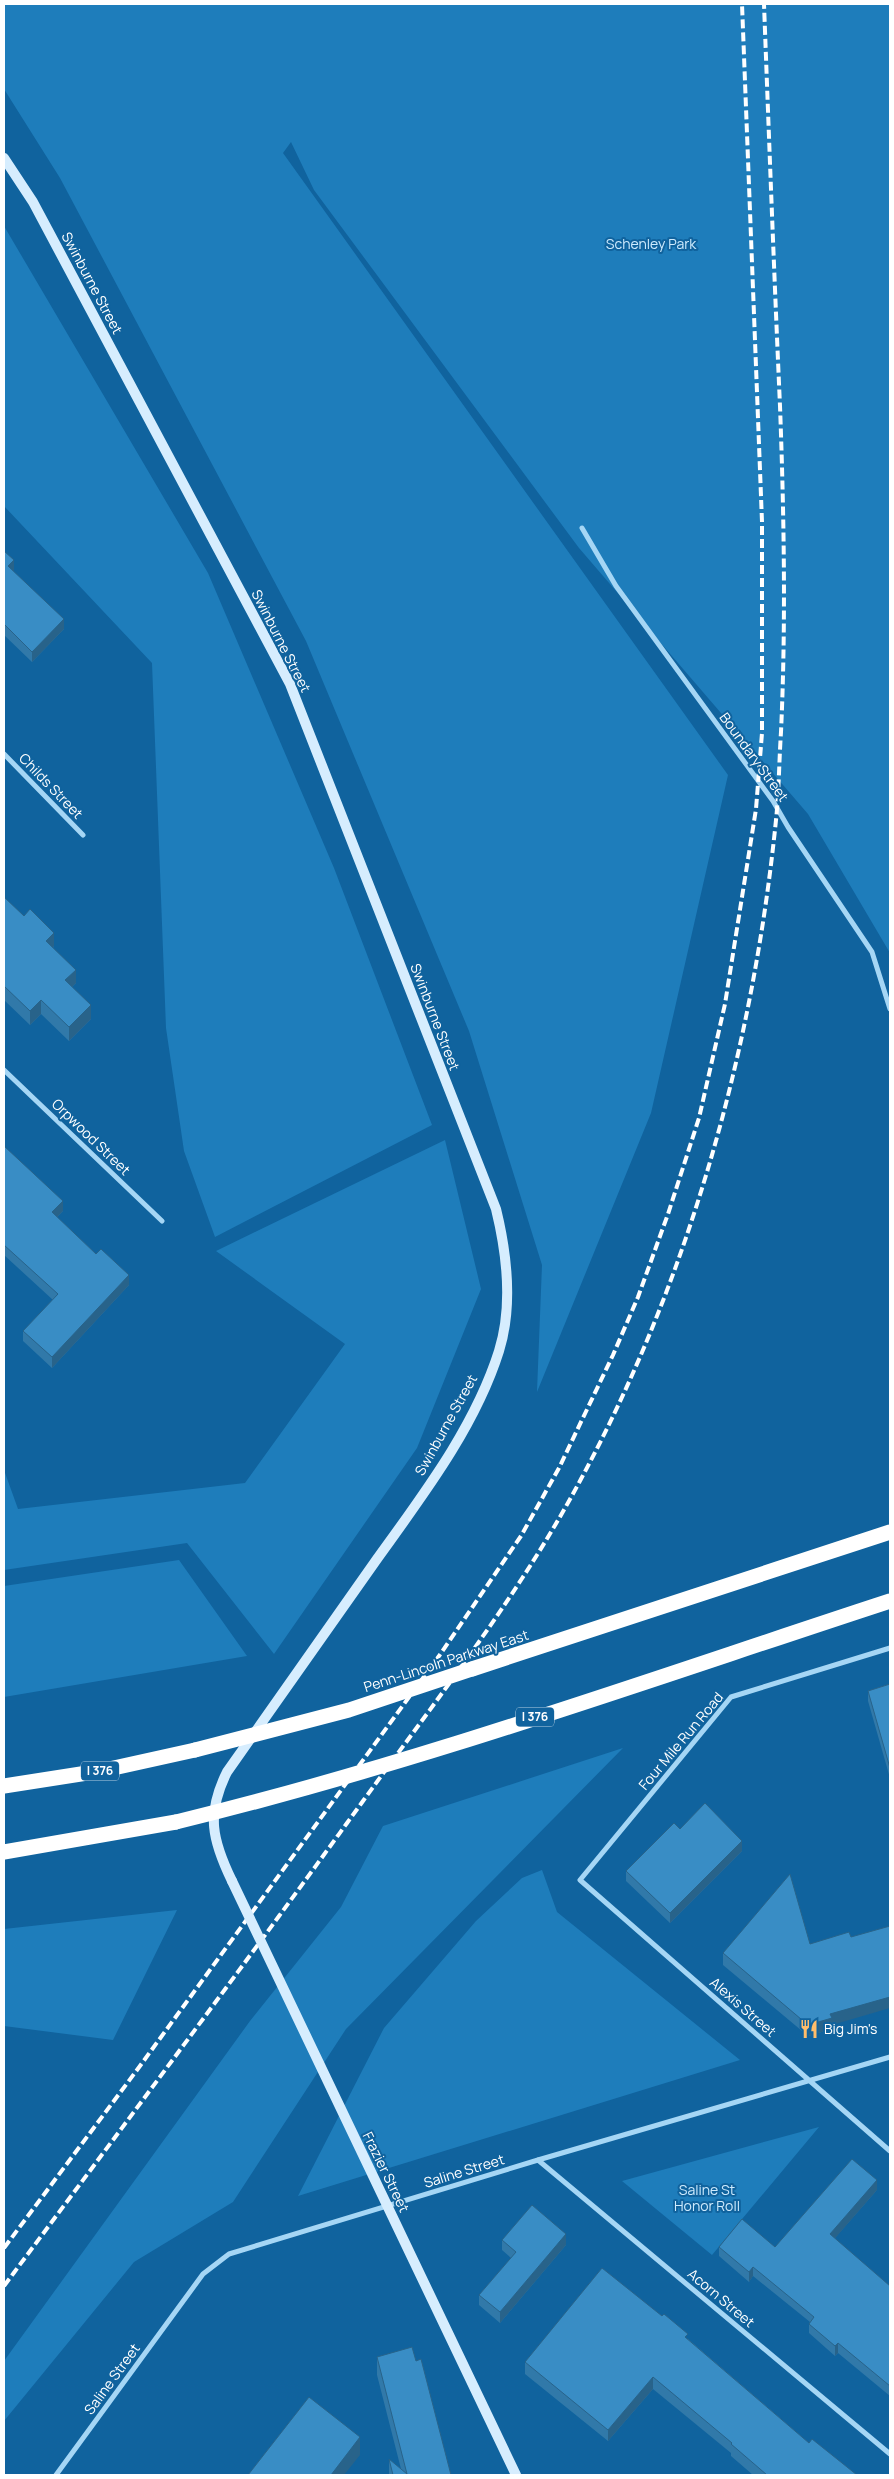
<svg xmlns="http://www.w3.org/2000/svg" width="894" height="2479" font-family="Manrope,sans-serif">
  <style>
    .green { fill: #1e7dbb }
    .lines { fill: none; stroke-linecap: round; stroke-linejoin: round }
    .street { stroke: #a5d6f5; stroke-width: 5 }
    .secondary { stroke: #d6edfe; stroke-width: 10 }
    .highway { stroke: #fff; stroke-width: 15 }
    .rail { stroke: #fff; stroke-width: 4; stroke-dasharray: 9 4; stroke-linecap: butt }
    .secondary-bridge { stroke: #d6edfe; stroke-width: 10 }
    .highway-bridge { stroke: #fff; stroke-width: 15 }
    .wall { fill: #3179a9 }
    .shaded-wall { fill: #28638a }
    .building { fill: #398dc5; stroke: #28638a }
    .labels { text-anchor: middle; stroke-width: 4; stroke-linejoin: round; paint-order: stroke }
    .shield { fill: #10639e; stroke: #b7d0e2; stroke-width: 1 }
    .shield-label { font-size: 12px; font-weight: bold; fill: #fff }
    .park-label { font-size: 14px; fill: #ceebfe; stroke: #10639e }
    .street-label { font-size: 14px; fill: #fff; stroke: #10639e }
    .poi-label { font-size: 14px; fill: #fff; stroke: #10639e; text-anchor: start }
  </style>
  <rect width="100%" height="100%" fill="#10639e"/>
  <path class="green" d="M 4,4 L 890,4 L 890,953 L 808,814 L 579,548 L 314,190 L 291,142 L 283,153 L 728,775 L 651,1113 L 537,1392 L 542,1265 L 469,1031 L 306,641 L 60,178 L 4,89 Z
    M 4,226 L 208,573 L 334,868 L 432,1125 L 215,1237 L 184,1151 L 166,1028 L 152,663 L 4,506 Z
    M 445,1140 L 481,1289 L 417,1448 L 274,1654 L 187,1543 L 4,1570 L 4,1470 L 18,1509 L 245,1483 L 345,1344 L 216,1251 Z
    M 179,1560 L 247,1656 L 4,1697 L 4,1586 Z
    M 623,1748 L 346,2029 L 233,2202 L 134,2262 L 4,2421 L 4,2361 L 250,2021 L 341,1907 L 383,1826 Z
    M 542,1870 L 557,1912 L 740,2060 L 298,2196 L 384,2028 L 476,1921 L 522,1878 Z
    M 177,1910 L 113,2040 L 4,2026 L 4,1929 Z
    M 819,2127 L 712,2255 L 622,2181 Z"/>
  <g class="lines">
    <path class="street" d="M 582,528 L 616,586 L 773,801 L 788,827 L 872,952 L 890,1009
      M 4,754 L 83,835
      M 4,1070 L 162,1221
      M 890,1648 L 731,1697 L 580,1880 L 890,2151
      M 538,2160 L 890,2454
      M 56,2475 L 203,2274 L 229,2254 L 538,2160 L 890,2057"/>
    <path class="secondary" d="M 4,158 L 33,202 L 290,684 L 496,1209 C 507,1254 513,1306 499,1351 C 475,1427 423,1495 377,1559 C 327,1630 277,1701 227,1772 C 206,1814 212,1840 232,1881"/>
    <path class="highway" d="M 472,1669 L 890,1532
      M 4,1786 L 100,1771 L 195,1750
      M 4,1852 L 176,1822"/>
    <path class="rail" d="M 4,2248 L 137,2070 L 439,1656 L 521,1536 L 559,1468 L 613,1355 L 638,1297 L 668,1214 L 699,1118 L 725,1004 L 756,809 L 762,733 L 762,522 L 742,4
      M 4,2286 C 124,2125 245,1964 363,1801 C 439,1696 520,1594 581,1479 C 690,1277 753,1048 776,820 C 779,791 779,762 781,732 C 786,623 784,515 780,406 C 774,272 769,138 764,4"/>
    <path class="secondary-bridge" d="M 232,1881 L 516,2475"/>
    <path class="highway-bridge" d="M 195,1750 L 349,1710 L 472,1669
      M 176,1822 C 419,1763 654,1678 890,1601"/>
  </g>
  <path class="wall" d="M 4,551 L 13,571 L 64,629 L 32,662 L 4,635 Z
    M 4,897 L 54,946 L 53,947 L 76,983 L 72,987 L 91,1019 L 69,1041 L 41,1014 L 30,1025 L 4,1000 Z
    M 4,1146 L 63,1211 L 57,1217 L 129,1285 L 52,1368 L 23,1341 L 23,1331 L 53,1300 L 4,1255 Z
    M 890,1684 L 890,1778 L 868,1701 L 868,1691 Z
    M 742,1851 L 670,1923 L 626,1881 L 626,1871 Z
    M 723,1953 L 832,2025 L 832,2029 L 808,2036 L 723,1965 Z
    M 877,2190 L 834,2239 L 890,2286 L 890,2396 L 838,2353 L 835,2356 L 809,2333 L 809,2324 L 810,2322 L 753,2276 L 749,2282 L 719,2256 L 719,2247 L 775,2247 Z
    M 502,2240 L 566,2245 L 500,2323 L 479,2305 L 479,2295 L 511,2258 L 502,2250 Z
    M 688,2339 L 809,2443 L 857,2475 L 753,2475 L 731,2456 L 731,2453 L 653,2389 L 608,2441 L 525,2374 L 525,2362 Z
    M 377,2357 L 416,2361 L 451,2475 L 389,2475 L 389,2459 L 401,2469 L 377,2375 Z"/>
  <path class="shaded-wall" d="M 14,560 L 14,570 L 8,576 L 8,566 Z
    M 64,619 L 64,629 L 32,662 L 32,652 Z
    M 54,933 L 54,946 L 46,954 L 46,941 Z
    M 76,970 L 76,983 L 65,994 L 65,980 Z
    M 41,1000 L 41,1014 L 30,1025 L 30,1011 Z
    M 91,1005 L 91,1019 L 69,1041 L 69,1027 Z
    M 63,1201 L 63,1211 L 52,1222 L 52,1212 Z
    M 129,1275 L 129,1285 L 52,1368 L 52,1357 Z
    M 742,1841 L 742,1851 L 670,1923 L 670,1913 Z
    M 890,1997 L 890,2008 L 832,2025 L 832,2029 L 808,2036 L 808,2025 L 830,2014 Z
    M 877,2180 L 877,2190 L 830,2244 L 830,2234 Z
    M 566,2234 L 566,2245 L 500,2323 L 500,2312 Z
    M 753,2267 L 753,2276 L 749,2282 L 749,2272 Z
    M 838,2343 L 838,2353 L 835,2356 L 835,2346 Z
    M 653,2377 L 653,2389 L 608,2441 L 608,2430 Z
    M 360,2437 L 360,2455 L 344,2475 L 331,2475 Z"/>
  <path class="building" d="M 4,551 L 14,560 L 8,566 L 64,619 L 32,652 L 4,624 Z
    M 4,897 L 24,916 L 30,909 L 54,933 L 46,941 L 76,970 L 65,980 L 91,1005 L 69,1027 L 41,1000 L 30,1011 L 4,986 Z
    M 4,1146 L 63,1201 L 52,1212 L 96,1254 L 101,1249 L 129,1275 L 52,1357 L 23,1331 L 58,1294 L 4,1245 Z
    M 890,1684 L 890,1768 L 868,1691 Z
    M 705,1803 L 742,1841 L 670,1913 L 626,1871 L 674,1823 L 680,1829 Z
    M 790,1874 L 810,1944 L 849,1932 L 851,1937 L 890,1926 L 890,1997 L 830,2014 L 832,2018 L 808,2025 L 723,1953 Z
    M 852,2159 L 877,2180 L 830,2234 L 890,2286 L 890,2386 L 838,2343 L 835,2346 L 809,2324 L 814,2317 L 753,2267 L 749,2272 L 719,2247 L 742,2219 L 775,2247 Z
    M 532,2205 L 566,2234 L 500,2312 L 479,2295 L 516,2252 L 502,2240 Z
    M 602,2268 L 662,2316 L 664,2314 L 688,2334 L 685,2337 L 809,2443 L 812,2439 L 857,2475 L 767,2475 L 731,2444 L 732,2443 L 653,2377 L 608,2430 L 525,2362 Z
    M 412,2347 L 416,2361 L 421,2359 L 451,2475 L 393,2475 L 389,2459 L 407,2474 L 377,2357 Z
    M 309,2397 L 360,2437 L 331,2475 L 248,2475 Z"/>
  <defs>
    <g id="restaurant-bare" transform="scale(1.5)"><path d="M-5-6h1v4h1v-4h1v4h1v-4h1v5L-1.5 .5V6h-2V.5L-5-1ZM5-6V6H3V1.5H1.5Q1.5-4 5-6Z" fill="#ffbd6a" stroke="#10639e" stroke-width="2.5" paint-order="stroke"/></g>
  </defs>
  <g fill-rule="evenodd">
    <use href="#restaurant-bare" x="809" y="2029"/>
  </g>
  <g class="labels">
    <g class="shield">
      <rect x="516" y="1707.5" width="38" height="19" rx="4"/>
      <rect x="81" y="1761.5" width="38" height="19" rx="4"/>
    </g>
    <g class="shield-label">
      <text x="535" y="1721">I 376</text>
      <text x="100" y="1775">I 376</text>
    </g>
    <g class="park-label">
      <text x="651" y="249">Schenley Park</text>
      <text x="707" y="2195">Saline St<tspan x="707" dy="16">Honor Roll</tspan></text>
    </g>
    <g class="street-label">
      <text transform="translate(92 283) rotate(62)" y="5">Swinburne Street</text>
      <text transform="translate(281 641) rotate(63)" y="5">Swinburne Street</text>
      <text transform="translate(754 757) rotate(54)" y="5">Boundary Street</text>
      <text transform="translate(51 786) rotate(46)" y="5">Childs Street</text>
      <text transform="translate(435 1017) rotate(69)" y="5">Swinburne Street</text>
      <text transform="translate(91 1137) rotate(44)" y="5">Orpwood Street</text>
      <text transform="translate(446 1425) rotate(-61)" y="5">Swinburne Street</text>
      <text transform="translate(446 1661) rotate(-18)" y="5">Penn-Lincoln Parkway East</text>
      <text transform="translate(681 1741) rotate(-50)" y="5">Four Mile Run Road</text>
      <text transform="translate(743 2007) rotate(41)" y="5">Alexis Street</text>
      <text transform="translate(464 2171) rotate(-17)" y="5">Saline Street</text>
      <text transform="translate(386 2172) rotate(64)" y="5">Frazier Street</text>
      <text transform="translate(721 2298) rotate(40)" y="5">Acorn Street</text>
      <text transform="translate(112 2379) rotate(-54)" y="5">Saline Street</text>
    </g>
    <g class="poi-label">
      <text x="824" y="2034">Big Jim's</text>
    </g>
  </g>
  <rect width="894" height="2479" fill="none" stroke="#ffffff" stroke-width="10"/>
</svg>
